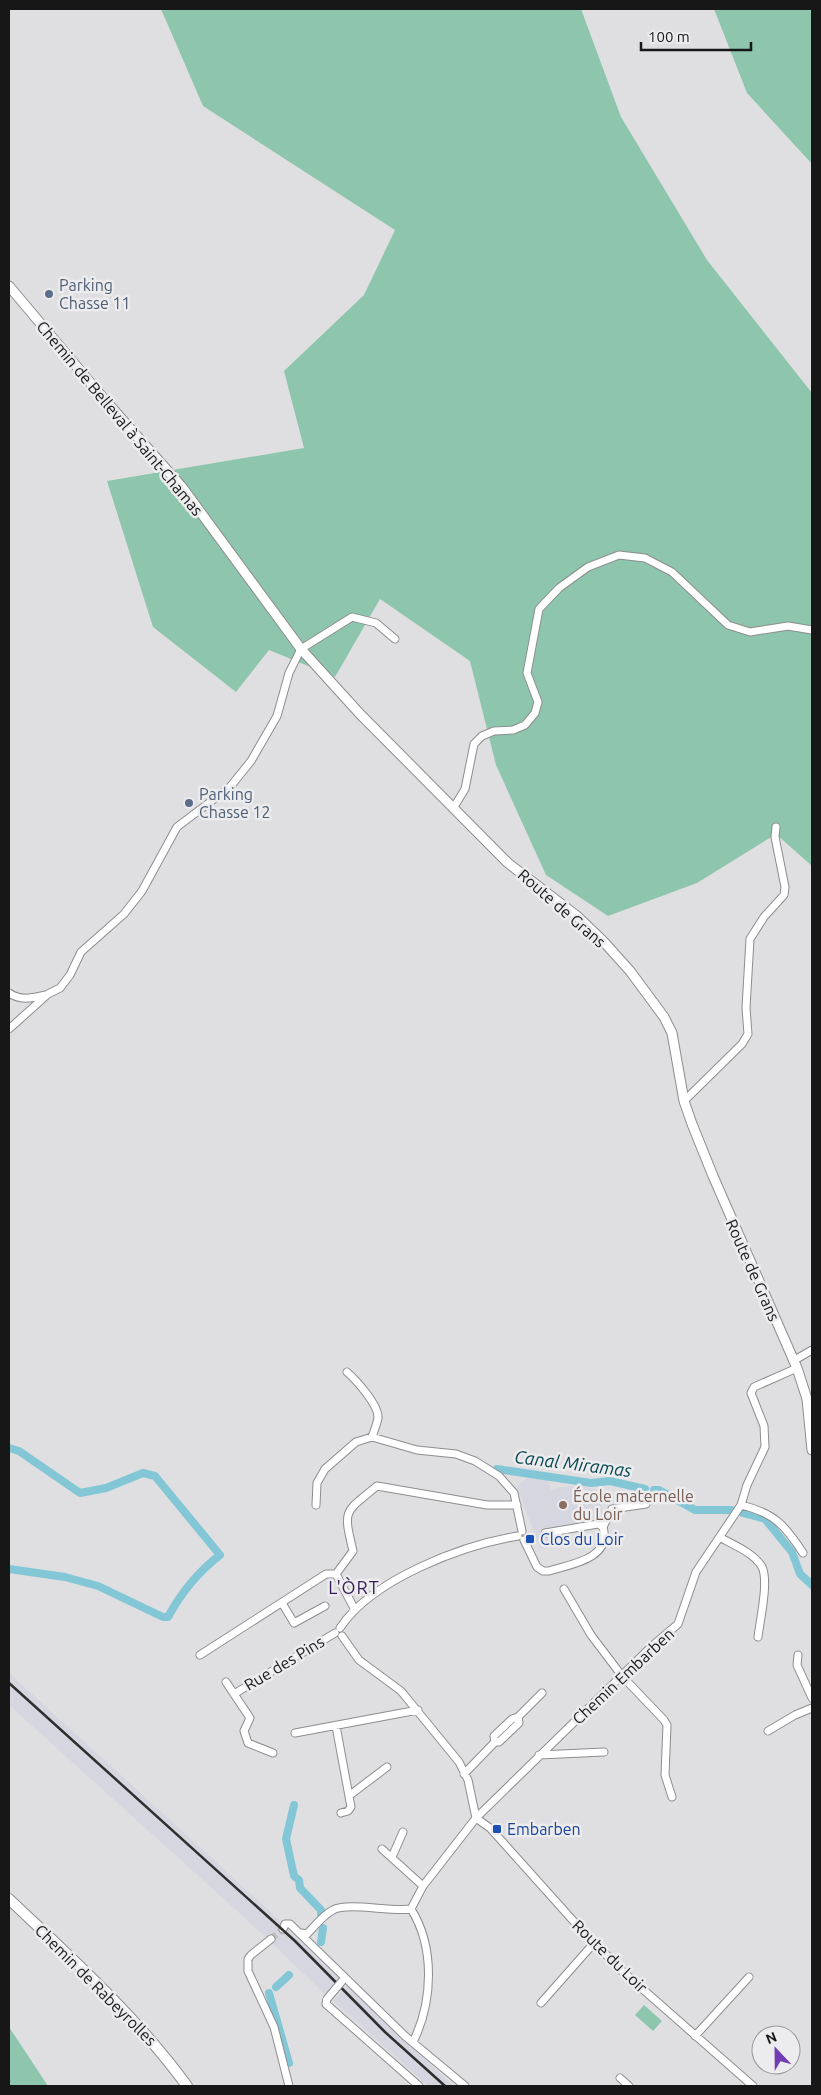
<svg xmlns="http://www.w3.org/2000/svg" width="821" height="2095" font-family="Ubuntu,sans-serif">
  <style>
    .built { fill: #d6d6e0 }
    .green { fill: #8dc6ac }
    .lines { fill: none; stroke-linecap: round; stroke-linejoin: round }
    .canal { stroke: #83c7d7; stroke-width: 8 }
    .minor-tunnel { stroke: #c1c1c3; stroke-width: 7; stroke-dasharray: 7 3.5; stroke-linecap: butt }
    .minor-casing { stroke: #8d8d8f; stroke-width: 9 }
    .tertiary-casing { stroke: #8d8d8f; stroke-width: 11 }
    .primary-casing { stroke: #8d8d8f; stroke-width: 12 }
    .minor { stroke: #fff; stroke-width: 7 }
    .tertiary { stroke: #fff; stroke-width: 9 }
    .primary { stroke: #fff; stroke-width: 10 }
    .rail { stroke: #2e2e2f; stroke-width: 2.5 }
    .minor-bridge-casing { stroke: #8d8d8f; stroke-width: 9; stroke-linecap: butt }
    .minor-bridge { stroke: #fff; stroke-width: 7 }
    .service-dot { fill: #5c6f8a; stroke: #ececee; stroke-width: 2 }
    .education-dot { fill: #8d6e63; stroke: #ececee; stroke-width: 2 }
    .transit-dot { fill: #1a4fb4; stroke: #ececee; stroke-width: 2 }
    .labels { text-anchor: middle; stroke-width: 5; stroke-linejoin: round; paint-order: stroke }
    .service-label { font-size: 16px; fill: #4e5e75; stroke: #ececee; text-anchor: start }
    .street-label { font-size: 16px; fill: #171718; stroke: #ececee }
    .education-label { font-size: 16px; fill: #785e54; stroke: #ececee; text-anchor: start }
    .transit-label { font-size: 16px; fill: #164399; stroke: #ececee; text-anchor: start }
    .water-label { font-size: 18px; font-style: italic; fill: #054651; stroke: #ececee }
    .neighbourhood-label { font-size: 18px; letter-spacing: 1px; fill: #361d56; stroke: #ececee }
  </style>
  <rect width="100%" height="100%" fill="#dfdfe1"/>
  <path class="built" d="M 527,1478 L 548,1480 L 551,1491 L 560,1487 L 580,1486 L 600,1490 L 603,1519 L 555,1529 L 558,1546 L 540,1548 L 517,1487 Z
    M 9,1673 L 261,1903 L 339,1978 L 325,1994 L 246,1919 L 9,1705 Z
    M 347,1985 L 404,2041 L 454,2086 L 428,2086 L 333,2001 Z"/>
  <path class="green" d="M 161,9 L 581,9 L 621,117 L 707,260 L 812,393 L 812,866 L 776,834 L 697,883 L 608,916 L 546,875 L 496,765 L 470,661 L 380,599 L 335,677 L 269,650 L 236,692 L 153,627 L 107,481 L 304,448 L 284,371 L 364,295 L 395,230 L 203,106 Z
    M 714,9 L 812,9 L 812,164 L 747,93 Z
    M 644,2005 L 662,2021 L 653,2031 L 635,2015 Z
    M 9,2027 L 48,2086 L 9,2086 Z"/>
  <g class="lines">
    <path class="canal" d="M 9,1448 L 19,1451 L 80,1493 L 106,1488 L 143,1473 L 155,1476 L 220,1555 C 198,1572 181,1593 168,1617 L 163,1617 L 98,1586 L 65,1577 L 9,1569
      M 497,1469 L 591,1483 L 610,1481 L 645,1489
      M 654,1490 L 659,1490 L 695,1510 L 731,1510
      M 743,1513 L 765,1519 L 792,1552 L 800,1574 L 812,1585
      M 294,1805 L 286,1839 L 294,1876 L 299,1880 L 300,1888 L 321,1910 L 321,1914
      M 321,1942 L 323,1928
      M 276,1987 L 289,1975
      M 269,1993 L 289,2063"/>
    <path class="minor-tunnel" d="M 271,1939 L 283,1929"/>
    <g class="minor-casing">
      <path id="minor" d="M 454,807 L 465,789 L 474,744 L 482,736 L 494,731 L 513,730 L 525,725 L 535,713 L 538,702 L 527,673 L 539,609 L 559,588 L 588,567 L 619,555 L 645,558 L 672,572 L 728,625 L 750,632 L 788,626 L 812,630
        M 9,993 C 20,1001 33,998 46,995
        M 9,1029 L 48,994 L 60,988 L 70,975 L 81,952 L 124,914 L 142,891 L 177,827 L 230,787 L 251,761 L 277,716 L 289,673 L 301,649 L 352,617 L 376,623 L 395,639
        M 684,1101 L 742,1044 L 748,1034 L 746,1008 L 750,939 L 764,917 L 784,895 L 785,887 L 775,837 L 776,827
        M 793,1361 L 812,1350
        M 347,1372 C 356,1380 379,1405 378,1418 C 377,1424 374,1431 372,1437
        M 316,1505 L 317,1483 L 325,1469 L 356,1442 L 372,1437 L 417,1450 L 456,1454 L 475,1461 L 499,1476 L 514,1493 L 522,1531
        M 741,1505 C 774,1513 785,1525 803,1553
        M 545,1533 L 598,1524 L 603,1527 L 612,1509 L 646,1504
        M 721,1538 C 734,1545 754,1553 762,1567 C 769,1581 760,1620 758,1637
        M 524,1540 L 537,1567 L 543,1571 L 549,1571 C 571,1564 612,1559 603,1527
        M 336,1574 L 353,1551 C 343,1509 344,1513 377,1486 L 487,1505 L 517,1505
        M 564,1589 L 591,1635 L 622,1676 L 664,1720 L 667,1725 L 665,1775 L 672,1797
        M 282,1603 L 294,1623 L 325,1606
        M 340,1628 C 372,1579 463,1545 518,1536
        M 342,1636 L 359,1660 L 401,1691 L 459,1762 L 468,1780 L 476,1818
        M 200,1655 L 326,1574 L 336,1574 L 355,1610
        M 798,1655 L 797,1665 L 812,1698
        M 226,1682 L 250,1718 L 244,1731 L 248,1743 L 273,1753
        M 234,1694 L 335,1633
        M 336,1726 L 351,1807 L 348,1811 L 341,1813
        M 768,1731 L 795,1715 L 812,1708
        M 295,1733 L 418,1710
        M 495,1742 L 499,1742 L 519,1723 L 518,1717
        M 539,1755 L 604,1752
        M 464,1774 L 495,1742 L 494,1736 L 512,1719 L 518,1717 L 542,1693
        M 350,1795 L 387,1767
        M 476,1818 L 490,1828 L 577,1925 L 622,1971 L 753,2086
        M 382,1849 L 423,1886
        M 392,1857 L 403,1832
        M 411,1909 L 423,1886 L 476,1818 L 651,1647 L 678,1624 L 696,1572 L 741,1505 L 747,1485 L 765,1447 L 764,1426 L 751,1393 L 754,1387 L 797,1368
        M 411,1909 C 435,1947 433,2002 413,2042
        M 283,1929 L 285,1924 L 290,1924 L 405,2036 L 465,2086
        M 301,1933 L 307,1934 C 315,1926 323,1915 333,1910 C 348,1902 390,1912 411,1909
        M 271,1939 L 251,1955 L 248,1959 L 248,1971 L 274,2027 L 289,2086
        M 327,1999 L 326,2004 L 419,2086
        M 541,2003 L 594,1943
        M 695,2036 L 749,1977
        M 620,2078 L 629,2086"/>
    </g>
    <g class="tertiary-casing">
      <path id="tertiary" d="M 9,286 L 104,399 L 182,487 L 301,649 L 360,714 L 508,863 L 577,916 L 604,942 L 630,971 L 664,1017 L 672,1033 L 684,1101 L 692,1124 L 713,1176 L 797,1368 L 807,1399 L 812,1450"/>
    </g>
    <g class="primary-casing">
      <path id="primary" d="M 9,1899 C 72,1959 136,2016 187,2086"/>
    </g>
    <use href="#minor" class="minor"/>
    <use href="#tertiary" class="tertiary"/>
    <use href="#primary" class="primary"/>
    <path class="rail" d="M 9,1683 L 295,1941 L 385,2032 L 445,2086"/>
    <g class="minor-bridge-casing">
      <path id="minor-bridge" d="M 327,1999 L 343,1980"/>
    </g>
    <use href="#minor-bridge" class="minor-bridge"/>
  </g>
  <g class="service-dot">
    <circle cx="49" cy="294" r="5"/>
    <circle cx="189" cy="803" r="5"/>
  </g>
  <circle class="education-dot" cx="563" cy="1505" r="5"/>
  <g class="transit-dot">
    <rect x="525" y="1534" width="10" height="10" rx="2.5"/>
    <rect x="492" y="1824" width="10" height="10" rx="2.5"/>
  </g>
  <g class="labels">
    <g class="service-label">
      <text x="59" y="291">Parking<tspan x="59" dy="18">Chasse 11</tspan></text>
      <text x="199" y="800">Parking<tspan x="199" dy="18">Chasse 12</tspan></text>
    </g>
    <g class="street-label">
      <text transform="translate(120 418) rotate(50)" y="6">Chemin de Belleval à Saint-Chamas</text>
      <text transform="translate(562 908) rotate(41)" y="6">Route de Grans</text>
      <text transform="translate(753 1270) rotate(66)" y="6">Route de Grans</text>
      <text transform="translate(284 1663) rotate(-31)" y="6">Rue des Pins</text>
      <text transform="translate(623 1676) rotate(-43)" y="6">Chemin Embarben</text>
      <text transform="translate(610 1956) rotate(44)" y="6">Route du Loir</text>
      <text transform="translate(96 1985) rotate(45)" y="6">Chemin de Rabeyrolles</text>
    </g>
    <g class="education-label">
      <text x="573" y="1502">École maternelle<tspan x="573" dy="18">du Loir</tspan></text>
    </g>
    <g class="transit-label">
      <text x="540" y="1545">Clos du Loir</text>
      <text x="507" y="1835">Embarben</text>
    </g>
    <g class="water-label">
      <text transform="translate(573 1464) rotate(7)" y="6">Canal Miramas</text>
    </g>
    <g class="neighbourhood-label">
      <text x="354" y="1594">L'ÒRT</text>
    </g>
  </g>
  <rect width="821" height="2095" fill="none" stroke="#171718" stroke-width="20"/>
  <g transform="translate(776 2050) rotate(338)"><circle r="24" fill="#ececee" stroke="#979798"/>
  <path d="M0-4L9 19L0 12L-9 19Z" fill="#723cb3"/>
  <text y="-8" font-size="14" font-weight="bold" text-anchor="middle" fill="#171718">N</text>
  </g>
  <path d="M641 42v8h110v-8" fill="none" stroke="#171718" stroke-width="2.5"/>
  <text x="648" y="42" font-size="15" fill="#171718" stroke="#ececee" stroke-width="4" paint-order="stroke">100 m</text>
</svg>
